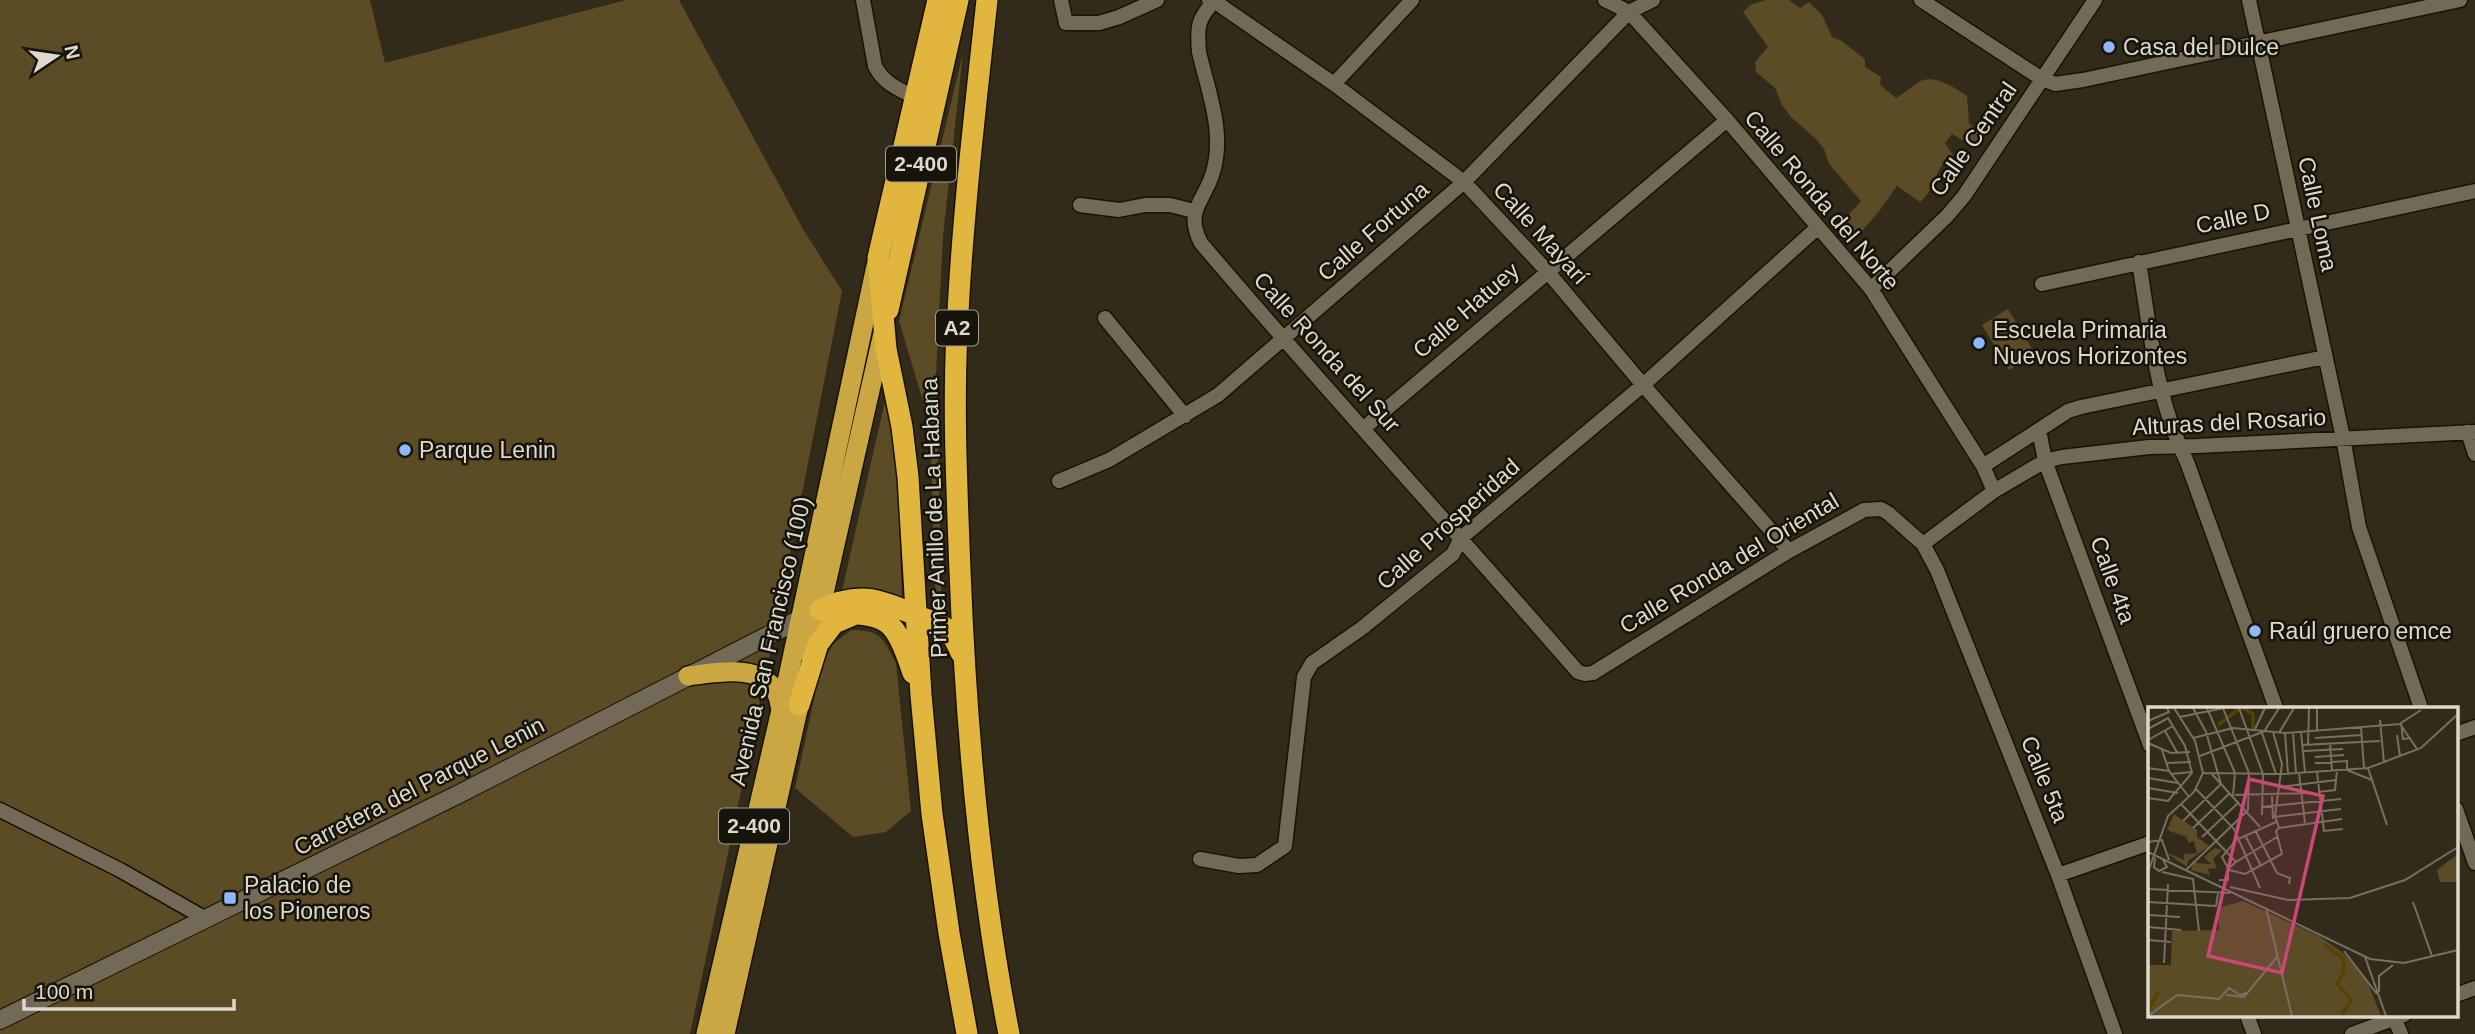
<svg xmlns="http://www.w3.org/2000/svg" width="2475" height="1034" font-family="Helvetica,sans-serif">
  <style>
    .green { fill: #5b4c25 }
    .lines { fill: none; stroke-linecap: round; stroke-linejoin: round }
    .minor-casing { stroke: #1a1304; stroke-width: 17 }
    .tertiary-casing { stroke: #1a1304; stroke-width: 20 }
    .trunk-casing { stroke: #1a1304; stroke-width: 22 }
    .motorway-casing { stroke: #1a1304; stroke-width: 24 }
    .minor { stroke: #726a56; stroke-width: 14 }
    .tertiary { stroke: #726a56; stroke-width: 18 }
    .trunk { stroke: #cba744; stroke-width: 19 }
    .motorway { stroke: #e1b63f; stroke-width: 21 }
    .poi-dot { fill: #8db9fc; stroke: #17140c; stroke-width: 2.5 }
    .labels { text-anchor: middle; stroke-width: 5; stroke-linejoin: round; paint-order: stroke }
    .shield { fill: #17140c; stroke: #a29e94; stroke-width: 2 }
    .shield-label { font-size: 21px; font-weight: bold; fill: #ded9ce }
    .poi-label { font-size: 23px; fill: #ded9ce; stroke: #17140c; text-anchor: start }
    .street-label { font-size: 23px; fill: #ded9ce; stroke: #17140c }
    .inset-river { fill: none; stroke: #564203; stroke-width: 3.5 }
    .inset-road { fill: none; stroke: #777161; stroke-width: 2 }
    .view { fill: #c94878; fill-opacity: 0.15; stroke: #c94878; stroke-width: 3.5 }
    .inset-edge { fill: none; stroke: #ded9ce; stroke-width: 3.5 }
  </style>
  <rect width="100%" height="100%" fill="#322b19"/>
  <path class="green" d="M 0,0 L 370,0 L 385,63 L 626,0 L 679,0 L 803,229 L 842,291 L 779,610 L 690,1034 L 0,1034 Z
    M 1766,0 L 1789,0 L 1800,8 L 1809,2 L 1822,15 L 1832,37 L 1840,40 L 1865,59 L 1865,67 L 1881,77 L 1880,85 L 1896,98 C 1905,93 1911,87 1919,82 C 1932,73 1956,88 1967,96 L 1969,123 L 1983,136 L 1971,145 L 1952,134 L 1945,143 L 1953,155 C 1931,170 1940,184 1920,202 L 1897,186 L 1880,210 L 1856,238 L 1847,237 L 1841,223 L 1861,201 L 1829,164 L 1824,149 L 1816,139 L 1791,117 L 1782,105 L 1775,88 L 1756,72 L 1755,62 L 1768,47 L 1743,12 L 1750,5 Z
    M 963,53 L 943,236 L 936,375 L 942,616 L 936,617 L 931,457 L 925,408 L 899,321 Z
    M 2008,309 L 2035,354 L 2009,370 L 1982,325 Z
    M 885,401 L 889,401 L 897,463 L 902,599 L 841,595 Z
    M 851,630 C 881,630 883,638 896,663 L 911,811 L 886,832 L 853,837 L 795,788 L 821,667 L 833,644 Z"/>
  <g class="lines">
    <g class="minor-casing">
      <path id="minor" d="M 863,0 L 875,66 C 884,84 899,89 916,98
        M 1061,0 L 1066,23 L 1099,23 L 1119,17 L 1157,0
        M 1209,0 L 1214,1 L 1334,84 L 1464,182 L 1547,271 L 1643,385 L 1789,551
        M 1216,0 C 1197,18 1197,28 1199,52 C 1208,91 1225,132 1213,172 C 1205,201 1184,210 1201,243 C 1324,388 1453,528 1578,672 L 1585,674 L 1593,673 L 1789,551 L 1864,510 L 1881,509 L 1888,513 L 1923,544 L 1937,570 L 2058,875 L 2115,1034
        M 1605,0 L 1629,12 L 1727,120 L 1871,289 L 1983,466 L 1994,491
        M 1921,0 L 2042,79 L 2055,84 L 2083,80 L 2460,0
        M 2249,0 L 2343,438 L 2359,527 L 2421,708
        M 1334,84 L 1412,0
        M 1080,205 L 1119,210 L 1145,205 L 1170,205 L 1194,211
        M 2139,262 C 2150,329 2156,400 2187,462 L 2276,708
        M 2042,284 L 2475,191
        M 1871,289 L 1947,216 L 1964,196 L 2095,0
        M 1105,318 L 1185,416
        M 1364,428 L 1727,120
        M 2039,430 L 2045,461 L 2150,745
        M 2468,432 L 2475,454
        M 1983,466 L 2068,411 L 2081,407 L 2325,357
        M 1059,481 L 1109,460 L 1218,395 L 1464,182 L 1629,12 L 1653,0
        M 1923,544 L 1994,491 L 2045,461 L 2062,457 L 2149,447 L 2197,446 L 2475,432
        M 2456,734 L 2475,727
        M 2456,809 L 2475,863
        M 0,810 L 120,870 L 206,919
        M 1200,859 L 1239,866 L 1257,865 L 1285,846 L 1304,677 L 1312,663 L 1362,628 L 1453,554 L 1461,538 L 1643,385 L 1817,228
        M 2058,875 L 2150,843
        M 2456,995 L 2475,988
        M 2247,1015 L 2254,1034
        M 2393,1015 L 2401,1034
        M 2352,1034 L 2404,1015"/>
    </g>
    <g class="tertiary-casing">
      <path id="tertiary" d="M 0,1020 L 459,794 L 810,614"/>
    </g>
    <g class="trunk-casing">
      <path id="trunk" d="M 810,655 L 883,333
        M 688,676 C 715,673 762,662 777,694 C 779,699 780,705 781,710
        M 706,1034 L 781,710 L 876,266
        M 725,1034 L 802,692"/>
    </g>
    <g class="motorway-casing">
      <path id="motorway" d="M 938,0 L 878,258 L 886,349 L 902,427 L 908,477 L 921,695 L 932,814 L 949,933 L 967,1034
        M 987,0 C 975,111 962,221 957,332 C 953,412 957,491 960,571 C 966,726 979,881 1009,1034
        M 888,310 L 958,0
        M 820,610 C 857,592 877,598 913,614 C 942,627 947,620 961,653
        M 825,611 C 886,617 892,610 913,673
        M 799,705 L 818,644 L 834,623 L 855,614"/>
    </g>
    <use href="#minor" class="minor"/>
    <use href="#tertiary" class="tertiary"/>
    <use href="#trunk" class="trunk"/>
    <use href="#motorway" class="motorway"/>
  </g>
  <g class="poi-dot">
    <circle cx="2109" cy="47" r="7"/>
    <circle cx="1979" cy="343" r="7"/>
    <circle cx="405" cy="450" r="7"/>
    <circle cx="2255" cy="631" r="7"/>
    <rect x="223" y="891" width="14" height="14" rx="3.5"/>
  </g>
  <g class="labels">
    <g class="shield">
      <rect x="886" y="146.5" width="70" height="35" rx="5"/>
      <rect x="936" y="310.5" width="42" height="35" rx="5"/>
      <rect x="719" y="808.5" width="70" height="35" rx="5"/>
    </g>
    <g class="shield-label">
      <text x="921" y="171">2-400</text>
      <text x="957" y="335">A2</text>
      <text x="754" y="833">2-400</text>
    </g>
    <g class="poi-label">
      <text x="2123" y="55">Casa del Dulce</text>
      <text x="1993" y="338">Escuela Primaria<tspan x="1993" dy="26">Nuevos Horizontes</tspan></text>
      <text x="419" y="458">Parque Lenin</text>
      <text x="2269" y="639">Raúl gruero emce</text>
      <text x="244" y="893">Palacio de<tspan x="244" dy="26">los Pioneros</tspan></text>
    </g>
    <g class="street-label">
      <text transform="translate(1973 139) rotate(-55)" y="8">Calle Central</text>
      <text transform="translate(1822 200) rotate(50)" y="8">Calle Ronda del Norte</text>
      <text transform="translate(2318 214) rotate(78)" y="8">Calle Loma</text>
      <text transform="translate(2233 218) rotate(-12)" y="8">Calle D</text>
      <text transform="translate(1373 231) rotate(-41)" y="8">Calle Fortuna</text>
      <text transform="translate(1541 233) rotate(48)" y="8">Calle Mayarí</text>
      <text transform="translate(1466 310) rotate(-41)" y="8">Calle Hatuey</text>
      <text transform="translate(1327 352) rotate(48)" y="8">Calle Ronda del Sur</text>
      <text transform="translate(2229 422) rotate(-3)" y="8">Alturas del Rosario</text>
      <text transform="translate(934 518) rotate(-92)" y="8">Primer Anillo de La Habana</text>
      <text transform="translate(1448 524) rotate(-42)" y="8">Calle Prosperidad</text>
      <text transform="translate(1729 563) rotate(-31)" y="8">Calle Ronda del Oriental</text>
      <text transform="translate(2113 580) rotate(70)" y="8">Calle 4ta</text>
      <text transform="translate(770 641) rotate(-77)" y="8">Avenida San Francisco (100)</text>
      <text transform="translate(2045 779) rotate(68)" y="8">Calle 5ta</text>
      <text transform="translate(419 786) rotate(-27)" y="8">Carretera del Parque Lenin</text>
    </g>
  </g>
  <g transform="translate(2148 707)">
    <rect width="310" height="310" fill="#322b19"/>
    <path d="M 26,107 L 49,123 L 49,130 L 61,139 L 40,154 L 39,160 L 17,145 L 36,153 L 36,147 L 49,146 L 46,134 L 40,136 L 39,130 L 19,123 ZM 67,141 L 74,143 L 65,152 L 69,161 L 60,162 L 62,168 L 43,163 L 46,156 L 63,157 L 56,150 ZM 310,147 L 310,175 L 292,175 L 289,163 ZM 95,194 L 171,229 L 194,245 L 218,271 L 233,309 L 0,309 L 0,258 L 23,258 L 24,224 L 71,223 L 70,201 Z" fill="#5b4c25"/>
    <path class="inset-river" d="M 95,1 L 105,7 L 105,23M 70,18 L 91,2M 176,238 L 195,251 L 196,265 L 189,277 L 204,293 L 193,309M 0,303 L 11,285"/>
    <path class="inset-road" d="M 59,1 L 87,66 L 85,89M 91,1 L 115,67 L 114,108M 32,10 L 76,1M 232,13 L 236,56M 0,14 L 21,5 L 19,1M 213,20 L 216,61M 0,22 L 20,11 L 37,39 L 44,66 L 20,94 L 0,91M 107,22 L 117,1M 113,23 L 128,67M 117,23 L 131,1M 17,24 L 30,47M 169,24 L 169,1M 125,25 L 134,57 L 127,109 L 131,121M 145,25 L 148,66M 153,25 L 157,65M 131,26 L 146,1M 137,26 L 140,67M 249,28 L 252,49M 45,31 L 85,21 L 137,26 L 252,17 L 269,42M 167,31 L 214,28M 263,31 L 255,32 L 253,16 L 273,3M 0,33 L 25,19M 0,36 L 23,46 L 42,45M 182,36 L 184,63M 154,38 L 232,34M 160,38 L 161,1M 14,43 L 21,64 L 41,90M 156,44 L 195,42M 52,49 L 117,24M 167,50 L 196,48M 19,56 L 43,55M 167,56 L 199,54 L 199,63 L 224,73M 0,61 L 21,64M 220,61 L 239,118M 169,65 L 176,124 L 195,122M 55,66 L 135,67 L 220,61 L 273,41 L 310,7M 63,66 L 112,120M 151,66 L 157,116M 23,67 L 44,65M 0,71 L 30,76M 132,80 L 188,73M 0,81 L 30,86M 48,82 L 86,122 L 112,181M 170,85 L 187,83 L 189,63M 87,88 L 164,86M 124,89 L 125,112M 33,97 L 88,155M 114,100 L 193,92M 126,110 L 193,102M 35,114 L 73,77 L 58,25 L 45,1M 128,115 L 88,133 L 74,150 L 81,163 L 97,167 L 134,147 L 128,124 L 131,121M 45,121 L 82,86M 131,121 L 194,112M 107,123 L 129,166 L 142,171 L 141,177M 97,128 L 113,159M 54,130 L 91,95M 0,135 L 14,133 L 21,153M 0,145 L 222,252 L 256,256 L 310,243M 7,151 L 6,160 L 11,164 L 19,160 L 15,153M 38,163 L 100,103 L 101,66 L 75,1M 0,165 L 20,109 L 46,85 L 55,66 L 47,34 L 26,1M 14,165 L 45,172 L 51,224M 71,173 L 80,173 L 80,162 L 88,155 L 129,130M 82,180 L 140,193 L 202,191 L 257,173 L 310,140M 0,182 L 82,186M 0,195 L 68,199 L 70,187M 265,195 L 284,249M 118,201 L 144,309M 0,208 L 32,210M 0,220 L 33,223M 0,233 L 23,235M 196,244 L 229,287M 217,250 L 238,309M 16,256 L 20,177M 231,285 L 231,269 L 245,258M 78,288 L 96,290 L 129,250M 0,309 L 29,288 L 71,292 L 81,281 L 92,288 L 99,286"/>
    <path class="view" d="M 101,72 L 175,89 L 134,266 L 60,249 Z"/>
    <rect width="310" height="310" class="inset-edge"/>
  </g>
  <g transform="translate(56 56) rotate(77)" stroke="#17140c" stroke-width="5" paint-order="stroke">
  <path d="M0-5L12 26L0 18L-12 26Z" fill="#ded9ce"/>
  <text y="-10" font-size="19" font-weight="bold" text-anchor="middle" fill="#ded9ce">N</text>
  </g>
  <path d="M24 999v10h210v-10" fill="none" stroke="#ded9ce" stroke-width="3.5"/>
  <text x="35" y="999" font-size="21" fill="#ded9ce" stroke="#17140c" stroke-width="5" paint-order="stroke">100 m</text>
</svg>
